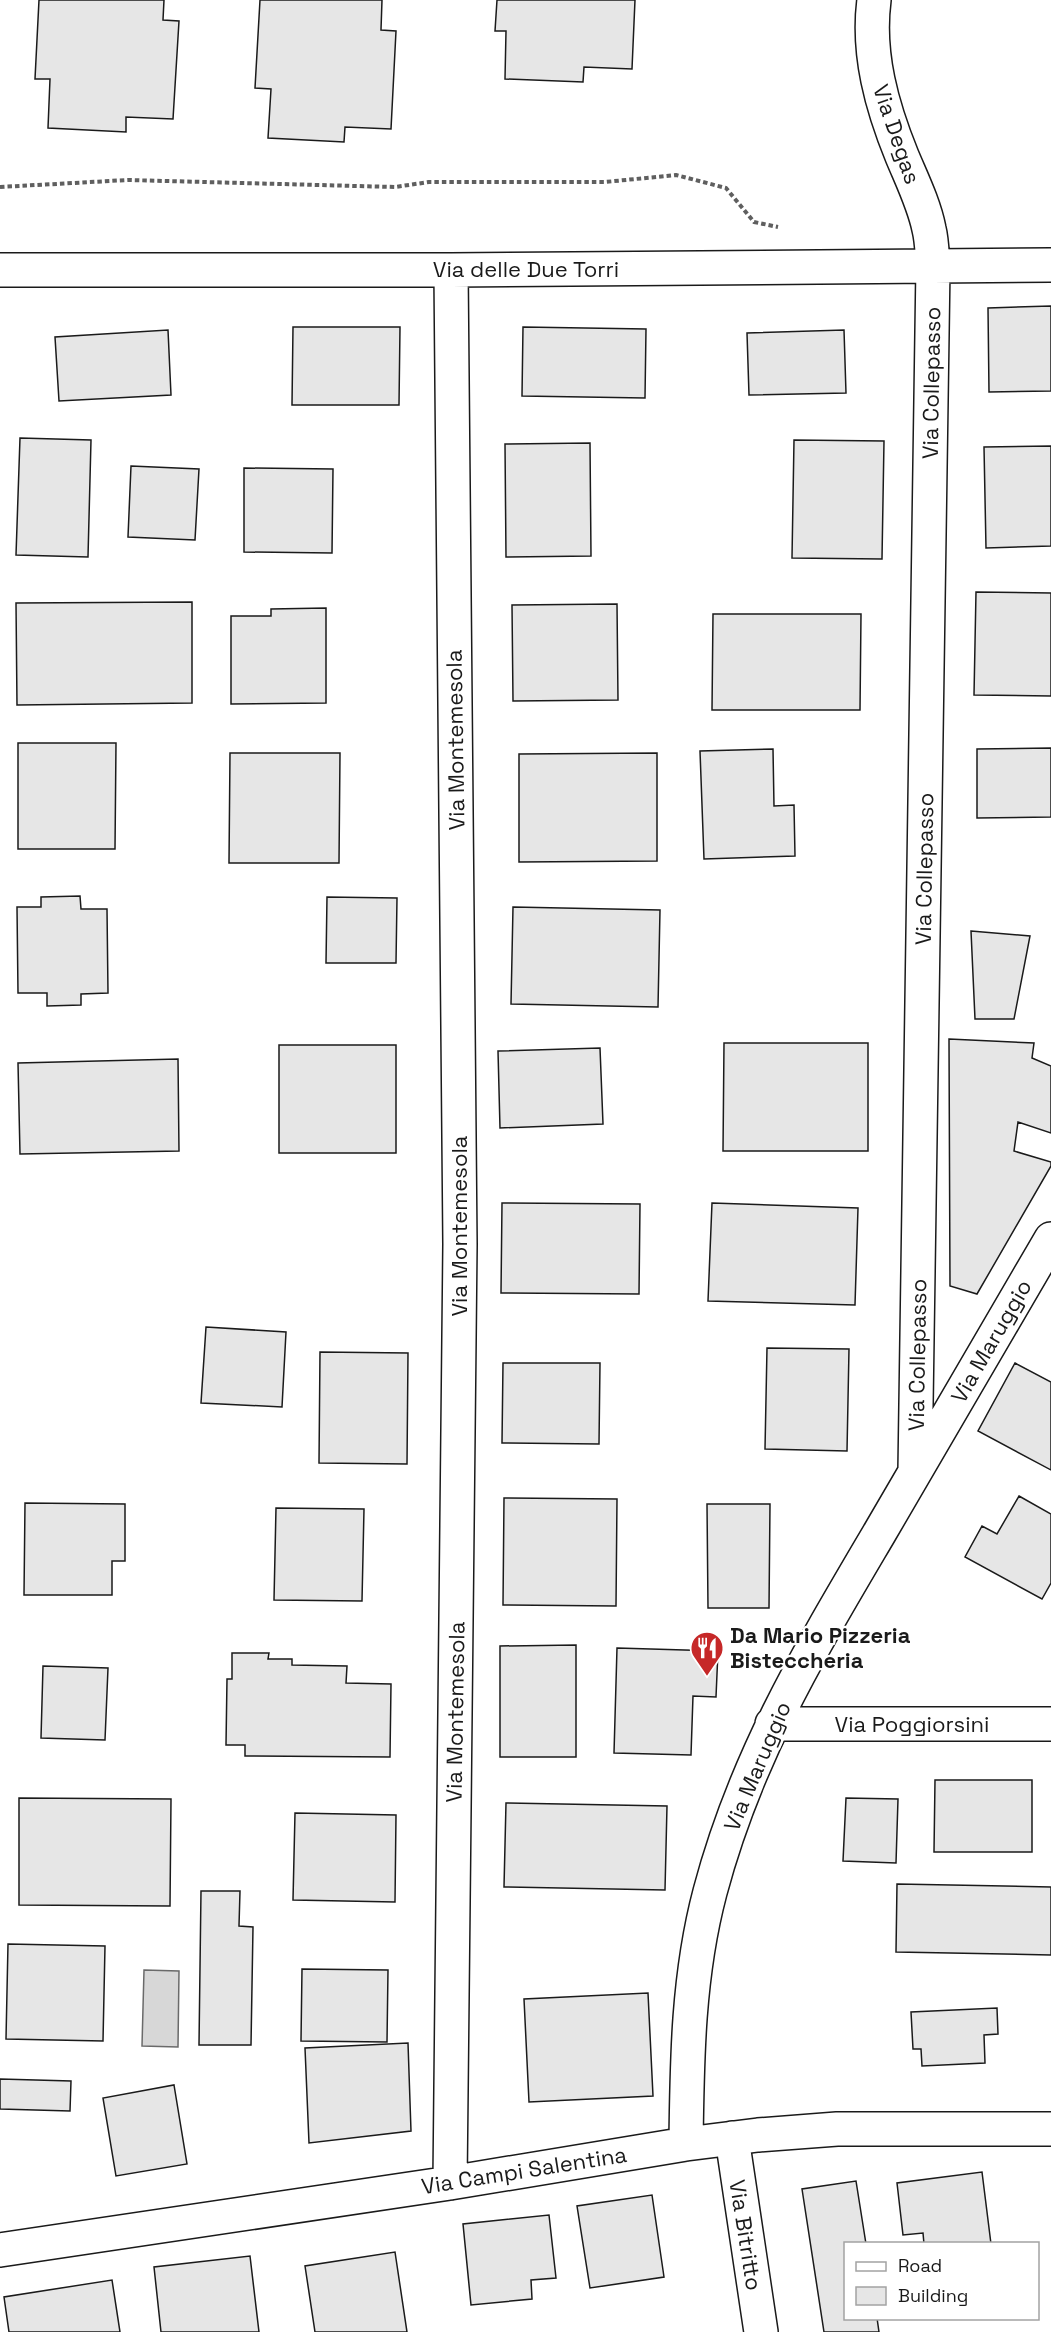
<svg xmlns="http://www.w3.org/2000/svg" width="1051" height="2332" font-family="'Space Grotesk',sans-serif">
  <style>
    .water { fill: #d7d7d7; stroke: #6a6a6a; stroke-width: 1.5 }
    .building { fill: #e6e6e6; stroke: #1a1a1a; stroke-width: 1.5 }
    .lines { fill: none; stroke-linecap: round; stroke-linejoin: round }
    .minor-casing { stroke: #1a1a1a; stroke-width: 36 }
    .path { stroke: #5f5f5f; stroke-width: 4; stroke-dasharray: 4.5 3; stroke-linecap: butt }
    .minor { stroke: #fff; stroke-width: 33 }
    .labels { text-anchor: middle; stroke-width: 4.5; stroke-linejoin: round; paint-order: stroke }
    .street-label { font-size: 22px; fill: #1a1a1a; stroke: #fff }
    .poi-label { font-size: 22px; font-weight: bold; fill: #1a1a1a; stroke: #fff; text-anchor: start }
  </style>
  <rect width="100%" height="100%" fill="#fff"/>
  <path class="water" d="M 144,1970 L 179,1971 L 178,2047 L 142,2046 Z"/>
  <path class="building" d="M 39,0 L 164,0 L 163,20 L 179,21 L 173,119 L 126,117 L 126,132 L 48,128 L 50,79 L 35,79 Z
    M 260,0 L 382,0 L 381,30 L 396,31 L 391,129 L 345,127 L 344,142 L 268,138 L 271,89 L 255,88 Z
    M 497,0 L 635,0 L 632,69 L 584,67 L 583,82 L 505,79 L 506,31 L 495,31 Z
    M 1051,306 L 1051,391 L 989,392 L 988,308 Z
    M 293,327 L 400,327 L 399,405 L 292,405 Z
    M 523,327 L 646,329 L 645,398 L 522,396 Z
    M 168,330 L 171,395 L 59,401 L 55,337 Z
    M 844,330 L 846,393 L 749,395 L 747,333 Z
    M 20,438 L 91,440 L 88,557 L 16,555 Z
    M 794,440 L 884,441 L 882,559 L 792,558 Z
    M 590,443 L 591,556 L 506,557 L 505,444 Z
    M 1051,446 L 1051,546 L 986,548 L 984,447 Z
    M 131,466 L 199,469 L 195,540 L 128,537 Z
    M 244,468 L 333,469 L 332,553 L 244,552 Z
    M 976,592 L 1051,593 L 1051,696 L 974,695 Z
    M 192,602 L 192,703 L 17,705 L 16,603 Z
    M 617,604 L 618,700 L 513,701 L 512,605 Z
    M 326,608 L 326,703 L 231,704 L 231,616 L 271,616 L 271,609 Z
    M 713,614 L 861,614 L 860,710 L 712,710 Z
    M 18,743 L 116,743 L 115,849 L 18,849 Z
    M 1051,748 L 1051,817 L 977,818 L 977,749 Z
    M 773,749 L 774,806 L 794,805 L 795,856 L 704,859 L 700,751 Z
    M 230,753 L 340,753 L 339,863 L 229,863 Z
    M 657,753 L 657,861 L 519,862 L 519,754 Z
    M 80,896 L 81,909 L 107,909 L 108,993 L 81,994 L 81,1005 L 47,1006 L 47,993 L 18,993 L 17,907 L 41,907 L 41,897 Z
    M 327,897 L 397,898 L 396,963 L 326,963 Z
    M 513,907 L 660,910 L 658,1007 L 511,1004 Z
    M 971,931 L 1030,936 L 1014,1019 L 975,1019 Z
    M 949,1039 L 1034,1043 L 1032,1058 L 1051,1066 L 1051,1133 L 1018,1122 L 1014,1151 L 1051,1162 L 1051,1166 L 977,1294 L 950,1286 Z
    M 724,1043 L 868,1043 L 868,1151 L 723,1151 Z
    M 279,1045 L 396,1045 L 396,1153 L 279,1153 Z
    M 600,1048 L 603,1124 L 500,1128 L 498,1051 Z
    M 178,1059 L 179,1151 L 20,1154 L 18,1063 Z
    M 502,1203 L 640,1204 L 639,1294 L 501,1293 Z
    M 712,1203 L 858,1208 L 855,1305 L 708,1301 Z
    M 206,1327 L 286,1332 L 282,1407 L 201,1403 Z
    M 767,1348 L 849,1349 L 847,1451 L 765,1449 Z
    M 320,1352 L 408,1353 L 407,1464 L 319,1463 Z
    M 503,1363 L 600,1363 L 599,1444 L 502,1443 Z
    M 1015,1363 L 1051,1382 L 1051,1470 L 978,1431 Z
    M 1019,1496 L 1051,1514 L 1051,1583 L 1042,1599 L 965,1557 L 982,1526 L 997,1534 Z
    M 504,1498 L 617,1499 L 616,1606 L 503,1605 Z
    M 25,1503 L 125,1504 L 125,1561 L 112,1561 L 112,1595 L 24,1595 Z
    M 707,1504 L 770,1504 L 769,1608 L 708,1608 Z
    M 276,1508 L 364,1509 L 362,1601 L 274,1600 Z
    M 576,1645 L 576,1757 L 500,1757 L 500,1646 Z
    M 617,1648 L 718,1651 L 716,1697 L 693,1696 L 691,1755 L 614,1753 Z
    M 232,1653 L 269,1653 L 268,1659 L 292,1659 L 292,1665 L 347,1666 L 346,1683 L 391,1684 L 390,1757 L 245,1756 L 245,1745 L 226,1745 L 227,1679 L 232,1679 Z
    M 43,1666 L 108,1668 L 105,1740 L 41,1738 Z
    M 935,1780 L 1032,1780 L 1032,1852 L 934,1852 Z
    M 19,1798 L 171,1799 L 170,1906 L 19,1905 Z
    M 846,1798 L 898,1799 L 896,1863 L 843,1861 Z
    M 506,1803 L 667,1806 L 665,1890 L 504,1887 Z
    M 295,1813 L 396,1815 L 395,1902 L 293,1900 Z
    M 897,1884 L 1051,1887 L 1051,1955 L 896,1952 Z
    M 201,1891 L 240,1891 L 239,1926 L 253,1927 L 251,2045 L 199,2045 Z
    M 8,1944 L 105,1946 L 103,2041 L 6,2039 Z
    M 302,1969 L 388,1970 L 387,2042 L 301,2041 Z
    M 648,1993 L 653,2096 L 529,2102 L 524,1999 Z
    M 997,2008 L 998,2034 L 984,2035 L 985,2063 L 922,2066 L 921,2049 L 913,2049 L 911,2012 Z
    M 408,2043 L 411,2131 L 309,2143 L 305,2048 Z
    M 0,2079 L 71,2081 L 70,2111 L 0,2109 Z
    M 174,2085 L 187,2164 L 116,2176 L 103,2098 Z
    M 982,2172 L 991,2244 L 924,2244 L 923,2233 L 903,2235 L 897,2183 Z
    M 856,2181 L 866,2244 L 846,2244 L 846,2318 L 877,2318 L 879,2332 L 824,2332 L 802,2189 Z
    M 652,2195 L 664,2277 L 590,2288 L 577,2206 Z
    M 549,2215 L 556,2278 L 531,2280 L 532,2299 L 471,2305 L 463,2224 Z
    M 395,2252 L 407,2332 L 315,2332 L 305,2266 Z
    M 250,2256 L 259,2332 L 161,2332 L 154,2267 Z
    M 112,2280 L 120,2332 L 9,2332 L 4,2297 Z"/>
  <g class="lines">
    <g class="minor-casing">
      <path id="minor" d="M 874,0 C 867,54 882,107 902,156 C 912,180 924,204 929,229 C 932,241 932,253 933,266 L 915,1472
        M 0,270 L 451,270 L 1051,265
        M 772,1724 L 1051,1724
        M 732,2138 L 761,2332
        M 686,2144 C 687,2058 688,1975 710,1892 C 746,1756 810,1651 880,1532 C 937,1434 994,1337 1051,1239
        M 450,2183 L 460,1244 L 451,270
        M 0,2250 L 450,2183 L 686,2144 L 758,2135 L 837,2129 L 1051,2129"/>
    </g>
    <path class="path" d="M 0,187 L 128,180 L 395,187 L 429,182 L 605,182 L 676,175 L 726,188 L 754,222 L 778,227"/>
    <use href="#minor" class="minor"/>
  </g>
  <defs>
    <g id="restaurant-pin" transform="scale(1.725)"><path d="M0 17L-7.5 6A9.5 9.5 0 1 1 7.5 6Z" fill="#c62828" stroke="#fff"/><path d="M-5-6h1v4h1v-4h1v4h1v-4h1v5L-1.5 .5V6h-2V.5L-5-1ZM5-6V6H3V1.5H1.5Q1.5-4 5-6Z" fill="#fff"/></g>
  </defs>
  <g fill-rule="evenodd">
    <use href="#restaurant-pin" x="707" y="1648"/>
  </g>
  <g class="labels">
    <g class="street-label">
      <text transform="translate(897 134) rotate(71)" y="8">Via Degas</text>
      <text x="526" y="277">Via delle Due Torri</text>
      <text transform="translate(931 383) rotate(-89)" y="8">Via Collepasso</text>
      <text transform="translate(455 740) rotate(-91)" y="8">Via Montemesola</text>
      <text transform="translate(924 869) rotate(-89)" y="8">Via Collepasso</text>
      <text transform="translate(459 1226) rotate(-90)" y="8">Via Montemesola</text>
      <text transform="translate(991 1341) rotate(-60)" y="8">Via Maruggio</text>
      <text transform="translate(917 1355) rotate(-89)" y="8">Via Collepasso</text>
      <text transform="translate(455 1712) rotate(-89)" y="8">Via Montemesola</text>
      <text x="912" y="1732">Via Poggiorsini</text>
      <text transform="translate(757 1766) rotate(-67)" y="8">Via Maruggio</text>
      <text transform="translate(524 2170) rotate(-9)" y="8">Via Campi Salentina</text>
      <text transform="translate(746 2235) rotate(81)" y="8">Via Bitritto</text>
    </g>
    <g class="poi-label">
      <text x="730" y="1643">Da Mario Pizzeria<tspan x="730" dy="25">Bisteccheria</tspan></text>
    </g>
  </g>
  <rect x="844" y="2242" width="195" height="78" fill="#ffffff" stroke="#a3a3a3" stroke-width="1.5"/>
  <rect x="856" y="2262" width="30" height="9" fill="#ffffff" stroke="#a3a3a3" stroke-width="1.5"/>
  <text x="898" y="2272" font-size="18" fill="#1a1a1a">Road</text>
  <rect x="856" y="2287" width="30" height="18" fill="#e6e6e6" stroke="#a3a3a3" stroke-width="1.5"/>
  <text x="898" y="2302" font-size="18" fill="#1a1a1a">Building</text>
</svg>
